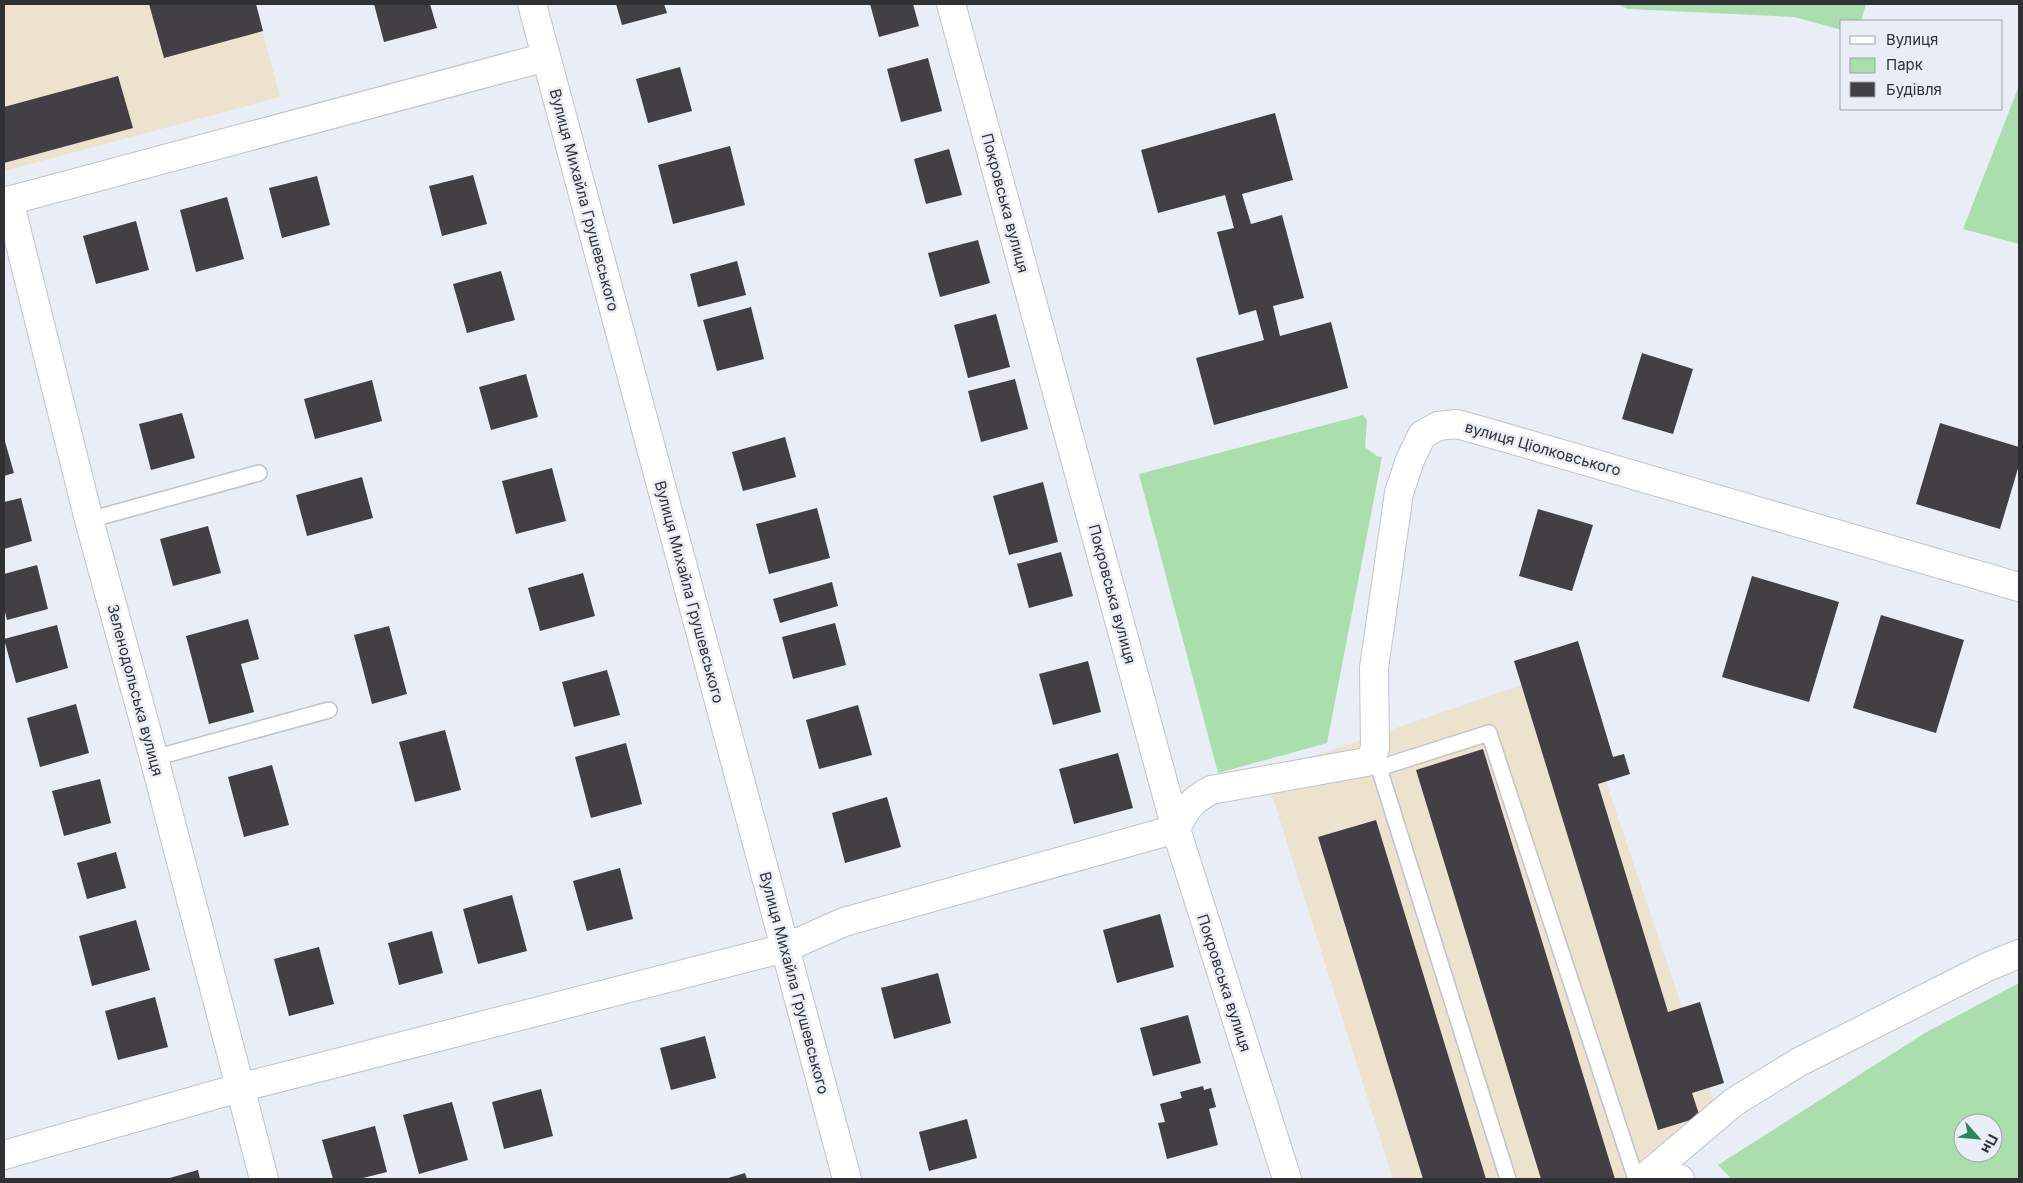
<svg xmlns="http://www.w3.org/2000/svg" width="2023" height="1183" font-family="Inter,sans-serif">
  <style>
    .industrial { fill: #ede2cd }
    .green { fill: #aadeac; fill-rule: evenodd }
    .building { fill: #423f45 }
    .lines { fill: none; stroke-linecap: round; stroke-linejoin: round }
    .lane-casing { stroke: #bfc3cb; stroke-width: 18 }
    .street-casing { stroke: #bfc3cb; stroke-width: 30 }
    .secondary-casing { stroke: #bfc3cb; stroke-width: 30 }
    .lane { stroke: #fff; stroke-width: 15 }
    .street { stroke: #fff; stroke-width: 28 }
    .secondary { stroke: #fff; stroke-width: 28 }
    .labels { text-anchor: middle; stroke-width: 5; stroke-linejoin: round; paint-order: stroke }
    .street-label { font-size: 15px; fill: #2f3134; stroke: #e9edf6 }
  </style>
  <rect width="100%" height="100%" fill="#e9edf6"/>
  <path class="industrial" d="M 4,4 L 255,4 L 280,97 L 4,171 Z
    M 1568,669 L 1718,1114 L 1632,1179 L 1393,1179 L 1265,773 Z"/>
  <path class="green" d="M 1617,4 L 1866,4 L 1861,21 L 1842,21 L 1842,30 L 1794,17 L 1628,9 Z
    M 2019,86 L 2019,244 L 1963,229 Z
    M 1363,415 L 1367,420 L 1365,447 L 1377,456 L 1382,457 L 1327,743 L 1218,773 L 1139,474 Z
    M 2019,983 L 2019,1179 L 1732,1179 L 1718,1165 L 1925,1033 ZM 1963,1123 L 1993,1123 L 1993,1153 L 1963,1153 Z"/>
  <path class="building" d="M 149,4 L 256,4 L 263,31 L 164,58 Z
    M 374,4 L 430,4 L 437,28 L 384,42 Z
    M 616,4 L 664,4 L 667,13 L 622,25 Z
    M 870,4 L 913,4 L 919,26 L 879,37 Z
    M 928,58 L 942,111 L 901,122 L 887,69 Z
    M 680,67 L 692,111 L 648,123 L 636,79 Z
    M 118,76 L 133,128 L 4,163 L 4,107 Z
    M 1275,113 L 1293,180 L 1242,194 L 1251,224 L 1282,215 L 1304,298 L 1273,306 L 1280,336 L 1331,322 L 1348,388 L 1214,425 L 1196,358 L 1264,340 L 1256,310 L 1239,315 L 1217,232 L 1234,228 L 1225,195 L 1158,213 L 1141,150 Z
    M 730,146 L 745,205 L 673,224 L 658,165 Z
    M 949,149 L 962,195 L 926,204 L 914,159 Z
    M 473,175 L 487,224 L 442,236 L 429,186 Z
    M 317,176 L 330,225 L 282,238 L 269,188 Z
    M 227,197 L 244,259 L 196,272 L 180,210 Z
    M 136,221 L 149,270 L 96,284 L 83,236 Z
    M 978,240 L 990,283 L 940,297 L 928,253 Z
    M 737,261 L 746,295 L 698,307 L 690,274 Z
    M 501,271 L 515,320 L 467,333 L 453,284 Z
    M 751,307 L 764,359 L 717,371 L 703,320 Z
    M 996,314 L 1010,367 L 968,378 L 954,325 Z
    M 1642,353 L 1693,369 L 1673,434 L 1622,419 Z
    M 526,374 L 538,417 L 491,430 L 479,387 Z
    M 1015,379 L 1028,429 L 981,442 L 968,391 Z
    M 372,380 L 382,421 L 315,439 L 304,399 Z
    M 182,413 L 195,458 L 151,470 L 139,424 Z
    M 1940,423 L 2019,447 L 2019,465 L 2000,529 L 1916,504 Z
    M 785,437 L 796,477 L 743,491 L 732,452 Z
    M 4,438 L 14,473 L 4,476 Z
    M 552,468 L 566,521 L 516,534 L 502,481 Z
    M 362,477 L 373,518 L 307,536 L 296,495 Z
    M 1043,482 L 1058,542 L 1009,555 L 993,496 Z
    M 21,498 L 32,541 L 4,549 L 4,502 Z
    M 817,508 L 830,558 L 769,574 L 756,524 Z
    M 1538,509 L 1593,525 L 1572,591 L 1519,576 Z
    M 208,526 L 221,573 L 173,586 L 160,539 Z
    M 1061,552 L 1073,596 L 1029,608 L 1017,564 Z
    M 37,565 L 48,609 L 7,620 L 4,608 L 4,574 Z
    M 583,573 L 595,616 L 540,631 L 528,588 Z
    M 1752,576 L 1839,602 L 1809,702 L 1722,677 Z
    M 832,582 L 838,606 L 780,623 L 773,599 Z
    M 1881,615 L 1964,640 L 1936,733 L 1853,708 Z
    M 248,619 L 259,659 L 241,664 L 254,712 L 209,724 L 186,636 Z
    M 835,623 L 846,665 L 793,679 L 782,637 Z
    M 57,625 L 68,668 L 16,683 L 4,639 Z
    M 389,626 L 407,694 L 372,704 L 354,635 Z
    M 1578,641 L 1613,757 L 1624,754 L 1630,774 L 1598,784 L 1668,1012 L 1700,1002 L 1724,1083 L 1692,1093 L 1700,1117 L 1658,1130 L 1514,661 Z
    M 1088,661 L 1101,712 L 1053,725 L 1039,674 Z
    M 607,670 L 620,715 L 574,727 L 562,682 Z
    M 76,704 L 89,753 L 40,767 L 27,718 Z
    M 858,705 L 872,755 L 819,769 L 806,720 Z
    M 445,730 L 461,790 L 415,802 L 399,742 Z
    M 626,743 L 642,804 L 591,818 L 575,757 Z
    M 1483,749 L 1615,1179 L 1541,1179 L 1416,770 Z
    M 1118,753 L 1133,808 L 1074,824 L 1059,769 Z
    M 272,765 L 289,825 L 244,837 L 228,777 Z
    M 100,779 L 111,823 L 64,836 L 52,791 Z
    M 887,797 L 901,847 L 845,863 L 832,813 Z
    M 1376,820 L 1486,1179 L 1423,1179 L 1318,837 Z
    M 116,852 L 126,888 L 87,899 L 77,863 Z
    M 620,868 L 633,919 L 587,931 L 573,881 Z
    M 512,895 L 527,951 L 478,964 L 463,909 Z
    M 1160,914 L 1174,967 L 1117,983 L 1103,930 Z
    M 136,920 L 150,970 L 92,986 L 79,936 Z
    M 432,931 L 443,973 L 399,985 L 388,943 Z
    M 319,947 L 334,1004 L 289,1016 L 274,959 Z
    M 938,973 L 951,1023 L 894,1039 L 881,988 Z
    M 155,997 L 168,1047 L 118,1060 L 105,1011 Z
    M 1188,1015 L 1201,1063 L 1153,1076 L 1140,1028 Z
    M 705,1036 L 716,1078 L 671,1090 L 660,1048 Z
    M 1203,1086 L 1204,1090 L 1211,1088 L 1216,1107 L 1209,1109 L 1218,1145 L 1167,1159 L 1158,1123 L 1165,1122 L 1160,1104 L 1182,1098 L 1180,1092 Z
    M 541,1089 L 553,1136 L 504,1149 L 492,1102 Z
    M 452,1102 L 468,1160 L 419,1174 L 403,1115 Z
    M 967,1119 L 977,1158 L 929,1171 L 919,1132 Z
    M 375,1126 L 387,1172 L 359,1179 L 333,1179 L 322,1140 Z
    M 198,1170 L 200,1179 L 166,1179 Z
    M 745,1173 L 747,1179 L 725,1179 Z"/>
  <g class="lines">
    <g class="lane-casing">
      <path id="lane" d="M 89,520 L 259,473
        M 1372,757 L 1379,768 L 1489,733 L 1636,1179
        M 154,758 L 329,710
        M 1379,768 L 1508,1179"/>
    </g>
    <g class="street-casing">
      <path id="street" d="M 951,4 L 1176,829 L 1287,1179
        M 9,200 L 89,520 L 154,758 L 264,1179
        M 4,202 L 546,57
        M 4,1155 L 239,1088 L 785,948 L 844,922 L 1176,829 C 1186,808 1191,801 1211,790 L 1366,762 L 1372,757 L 1375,748 L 1374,668 L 1399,493 L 1410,460 L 1422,435 L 1438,426 L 1457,424 L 1496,435 L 2019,587
        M 1652,1171 L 1680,1179
        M 1643,1179 L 1734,1102 L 1799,1062 L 1987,967 L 2019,954"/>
    </g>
    <g class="secondary-casing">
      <path id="secondary" d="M 532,4 L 847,1179"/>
    </g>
    <use href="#lane" class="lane"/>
    <use href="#street" class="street"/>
    <use href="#secondary" class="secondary"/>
  </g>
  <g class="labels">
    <g class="street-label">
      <text transform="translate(584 200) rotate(75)" y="5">Вулиця Михайла Грушевського</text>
      <text transform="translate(1005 203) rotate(75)" y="5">Покровська вулиця</text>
      <text transform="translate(1543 449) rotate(16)" y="5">вулиця Ціолковського</text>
      <text transform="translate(689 592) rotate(75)" y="5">Вулиця Михайла Грушевського</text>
      <text transform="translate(1112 594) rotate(75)" y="5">Покровська вулиця</text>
      <text transform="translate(135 690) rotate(75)" y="5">Зеленодольська вулиця</text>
      <text transform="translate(794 983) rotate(75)" y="5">Вулиця Михайла Грушевського</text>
      <text transform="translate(1224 983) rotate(72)" y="5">Покровська вулиця</text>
    </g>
  </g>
  <rect width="2023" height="1183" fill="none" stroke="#2f3134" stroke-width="10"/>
  <rect x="1840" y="20" width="162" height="90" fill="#e9edf6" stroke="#9fa2a8"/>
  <rect x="1850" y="36" width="25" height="8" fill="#ffffff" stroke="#9fa2a8"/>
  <text x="1886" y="45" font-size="15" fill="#2f3134">Вулиця</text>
  <rect x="1850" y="58" width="25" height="15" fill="#aadeac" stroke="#9fa2a8"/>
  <text x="1886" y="70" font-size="15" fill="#2f3134">Парк</text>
  <rect x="1850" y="82" width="25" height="15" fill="#423f45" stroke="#9fa2a8"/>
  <text x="1886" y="95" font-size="15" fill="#2f3134">Будівля</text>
  <g transform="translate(1978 1138) rotate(117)"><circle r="24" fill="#e9edf6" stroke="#9fa2a8"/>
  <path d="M0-4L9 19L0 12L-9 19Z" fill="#258760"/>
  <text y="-8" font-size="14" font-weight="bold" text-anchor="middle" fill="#2f3134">Пн</text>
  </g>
</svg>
